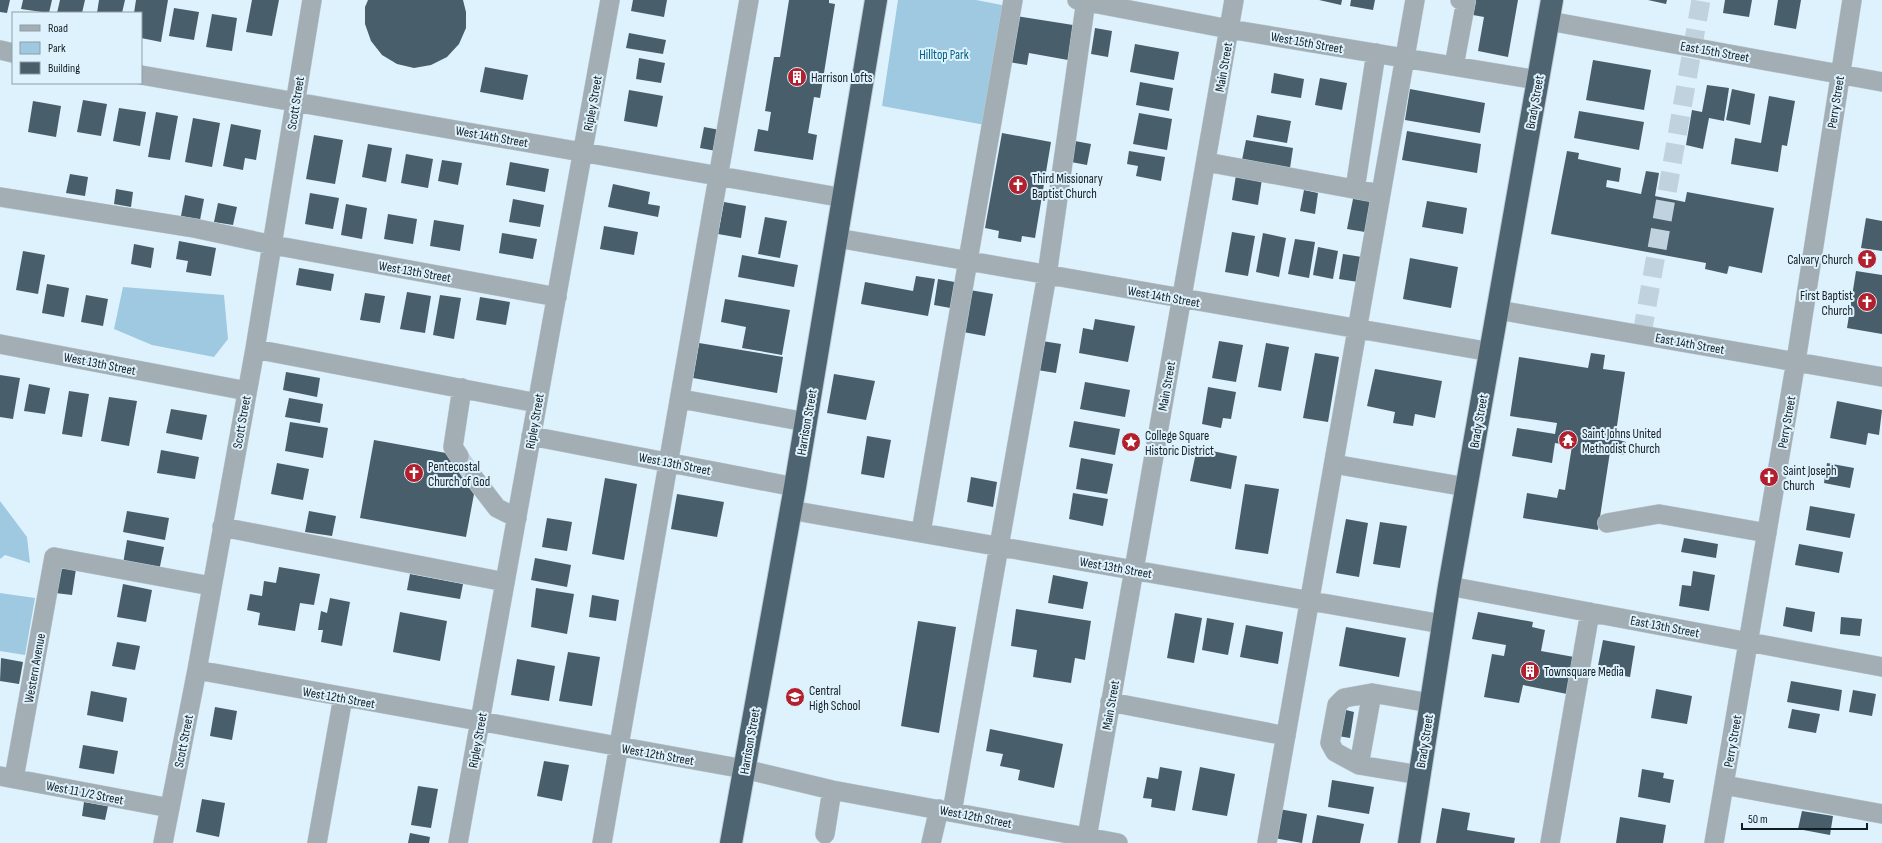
<svg xmlns="http://www.w3.org/2000/svg" width="1882" height="843" font-family="'Sofia Sans Condensed',sans-serif">
  <style>
    .green { fill: #9fc9e0 }
    .building { fill: #485e6a }
    .lines { fill: none; stroke-linecap: round; stroke-linejoin: round }
    .minor-tunnel { stroke: #c0d2dd; stroke-width: 19; stroke-dasharray: 19 10; stroke-linecap: butt }
    .minor-casing { stroke: #baccd6; stroke-width: 20 }
    .highway-casing { stroke: #baccd6; stroke-width: 24 }
    .minor { stroke: #a3aeb4; stroke-width: 19 }
    .highway { stroke: #4e6471; stroke-width: 22 }
    .labels { text-anchor: middle; stroke-width: 4; stroke-linejoin: round; paint-order: stroke }
    .street-label { font-size: 13px; fill: #141d22; stroke: #def2fe }
    .park-label { font-size: 13px; fill: #005f83; stroke: #def2fe }
    .poi-label { font-size: 13px; fill: #141d22; stroke: #def2fe; text-anchor: start }
  </style>
  <rect width="100%" height="100%" fill="#def2fe"/>
  <path class="green" d="M 898,0 L 976,0 L 1007,6 L 985,125 L 882,106 Z
    M 123,287 L 224,295 L 228,339 L 214,357 L 152,345 L 114,329 Z
    M 0,501 L 27,537 L 30,563 L 5,555 L 0,559 Z
    M 0,593 L 35,598 L 25,655 L 0,651 Z"/>
  <path class="building" d="M 0,0 L 10,0 L 7,13 L 0,12 Z
    M 23,0 L 52,0 L 49,13 L 21,9 Z
    M 60,0 L 85,0 L 82,13 L 57,13 Z
    M 99,0 L 125,0 L 122,13 L 97,13 Z
    M 136,0 L 168,0 L 161,42 L 141,38 L 141,13 L 134,13 Z
    M 252,0 L 279,0 L 272,36 L 246,32 Z
    M 368,0 L 463,0 L 466,12 L 466,28 L 459,44 L 447,57 L 431,65 L 414,68 L 397,64 L 382,55 L 371,41 L 365,24 L 365,7 Z
    M 633,0 L 667,0 L 664,17 L 631,11 Z
    M 789,0 L 829,0 L 829,3 L 835,4 L 820,98 L 814,97 L 808,133 L 817,135 L 813,160 L 754,151 L 758,129 L 768,131 L 771,112 L 765,111 L 774,57 L 780,57 Z
    M 1319,0 L 1342,0 L 1341,5 Z
    M 1351,0 L 1375,0 L 1373,10 L 1350,6 Z
    M 1476,0 L 1518,0 L 1508,57 L 1478,51 L 1484,17 L 1473,15 Z
    M 1648,0 L 1667,0 L 1666,4 Z
    M 1725,0 L 1752,0 L 1749,17 L 1723,13 Z
    M 1778,0 L 1801,0 L 1796,29 L 1774,25 Z
    M 174,8 L 199,12 L 194,40 L 169,36 Z
    M 212,14 L 237,18 L 232,51 L 206,47 Z
    M 1016,16 L 1073,25 L 1068,60 L 1029,53 L 1027,65 L 1008,62 Z
    M 1095,28 L 1112,31 L 1108,57 L 1091,54 Z
    M 629,33 L 666,40 L 663,54 L 626,48 Z
    M 1135,44 L 1179,52 L 1174,80 L 1130,72 Z
    M 639,58 L 665,63 L 661,83 L 636,79 Z
    M 1593,60 L 1651,70 L 1644,110 L 1586,100 Z
    M 485,67 L 528,75 L 523,100 L 480,92 Z
    M 1274,73 L 1304,79 L 1301,98 L 1271,93 Z
    M 1320,78 L 1347,83 L 1342,110 L 1315,105 Z
    M 1140,82 L 1173,88 L 1169,111 L 1136,105 Z
    M 1707,85 L 1729,88 L 1724,121 L 1709,118 L 1703,149 L 1686,145 L 1692,110 L 1702,112 Z
    M 1410,89 L 1485,103 L 1480,133 L 1405,120 Z
    M 1732,89 L 1755,94 L 1750,125 L 1726,120 Z
    M 629,90 L 663,96 L 657,127 L 624,121 Z
    M 1769,96 L 1795,101 L 1787,146 L 1782,145 L 1778,172 L 1731,164 L 1735,138 L 1761,143 Z
    M 83,100 L 107,104 L 101,136 L 77,132 Z
    M 33,101 L 61,106 L 56,137 L 28,132 Z
    M 119,108 L 146,112 L 140,146 L 113,141 Z
    M 1579,111 L 1644,122 L 1639,150 L 1574,138 Z
    M 156,112 L 178,116 L 170,160 L 148,157 Z
    M 1139,113 L 1172,119 L 1167,150 L 1133,144 Z
    M 1257,115 L 1291,121 L 1287,143 L 1253,137 Z
    M 193,118 L 220,123 L 212,167 L 185,162 Z
    M 231,124 L 261,130 L 256,160 L 245,158 L 243,170 L 223,166 Z
    M 704,127 L 720,130 L 716,151 L 700,148 Z
    M 1407,131 L 1481,144 L 1477,173 L 1402,160 Z
    M 1002,133 L 1051,142 L 1035,238 L 1022,236 L 1021,242 L 998,238 L 999,231 L 985,228 Z
    M 314,135 L 343,140 L 335,184 L 306,179 Z
    M 1246,140 L 1293,148 L 1290,168 L 1242,160 Z
    M 1075,141 L 1091,144 L 1087,165 L 1071,162 Z
    M 368,144 L 392,148 L 386,182 L 362,177 Z
    M 1129,151 L 1165,157 L 1161,181 L 1136,176 L 1138,166 L 1127,164 Z
    M 1567,151 L 1579,153 L 1578,159 L 1621,168 L 1619,182 L 1607,180 L 1606,187 L 1641,194 L 1646,171 L 1659,173 L 1655,196 L 1685,202 L 1687,192 L 1774,208 L 1762,273 L 1729,266 L 1727,274 L 1705,269 L 1706,263 L 1551,234 Z
    M 406,154 L 433,159 L 428,188 L 401,183 Z
    M 442,160 L 462,163 L 458,185 L 438,181 Z
    M 510,162 L 549,169 L 545,192 L 506,185 Z
    M 70,174 L 88,177 L 85,196 L 66,193 Z
    M 1236,175 L 1262,179 L 1258,205 L 1232,200 Z
    M 613,184 L 650,192 L 648,204 L 660,206 L 658,217 L 608,207 Z
    M 116,189 L 133,192 L 131,207 L 114,204 Z
    M 1304,190 L 1318,193 L 1315,214 L 1300,211 Z
    M 310,193 L 339,198 L 333,229 L 305,224 Z
    M 1354,194 L 1371,197 L 1365,232 L 1347,229 Z
    M 185,195 L 204,199 L 200,220 L 181,216 Z
    M 513,199 L 544,205 L 540,227 L 509,222 Z
    M 1427,201 L 1467,208 L 1463,234 L 1422,227 Z
    M 724,202 L 746,206 L 741,238 L 718,234 Z
    M 218,203 L 237,207 L 233,225 L 214,222 Z
    M 346,204 L 367,208 L 362,239 L 341,235 Z
    M 388,214 L 417,219 L 413,244 L 384,239 Z
    M 765,217 L 787,221 L 780,258 L 758,254 Z
    M 1866,218 L 1882,221 L 1882,251 L 1861,248 Z
    M 434,220 L 464,225 L 460,251 L 430,246 Z
    M 604,226 L 638,232 L 634,255 L 600,249 Z
    M 1232,232 L 1255,236 L 1248,276 L 1225,272 Z
    M 502,233 L 537,239 L 533,259 L 499,253 Z
    M 1263,233 L 1286,238 L 1279,277 L 1256,272 Z
    M 1295,239 L 1315,242 L 1309,278 L 1288,274 Z
    M 179,241 L 216,248 L 211,276 L 186,272 L 188,261 L 176,259 Z
    M 134,244 L 154,248 L 151,268 L 131,264 Z
    M 1318,247 L 1338,251 L 1333,279 L 1313,275 Z
    M 23,251 L 45,255 L 38,294 L 16,290 Z
    M 1343,254 L 1362,257 L 1358,282 L 1339,279 Z
    M 742,255 L 798,265 L 794,287 L 738,277 Z
    M 1410,258 L 1458,267 L 1451,308 L 1403,299 Z
    M 299,268 L 334,274 L 331,291 L 296,285 Z
    M 1856,271 L 1882,275 L 1882,334 L 1847,328 Z
    M 916,276 L 935,279 L 928,316 L 861,304 L 865,282 L 913,291 Z
    M 938,279 L 960,283 L 956,309 L 934,305 Z
    M 47,284 L 69,288 L 64,317 L 42,313 Z
    M 970,290 L 993,294 L 985,336 L 963,332 Z
    M 407,292 L 431,296 L 425,333 L 400,329 Z
    M 365,293 L 385,296 L 380,323 L 360,320 Z
    M 86,295 L 108,299 L 103,326 L 81,322 Z
    M 440,295 L 461,298 L 454,339 L 433,335 Z
    M 480,297 L 510,302 L 506,325 L 476,320 Z
    M 725,299 L 790,310 L 782,355 L 742,348 L 746,327 L 721,322 Z
    M 1095,319 L 1135,326 L 1128,362 L 1079,353 L 1083,328 L 1093,330 Z
    M 1036,340 L 1061,344 L 1056,373 L 1031,369 Z
    M 1219,341 L 1243,345 L 1236,382 L 1212,378 Z
    M 699,343 L 783,357 L 777,393 L 693,378 Z
    M 1266,343 L 1289,347 L 1281,391 L 1258,387 Z
    M 1315,353 L 1339,357 L 1328,422 L 1303,418 Z
    M 1591,353 L 1605,355 L 1603,369 L 1625,372 L 1615,439 L 1626,442 L 1624,455 L 1610,452 L 1598,530 L 1523,518 L 1527,493 L 1557,498 L 1559,489 L 1565,490 L 1572,446 L 1555,443 L 1552,463 L 1512,456 L 1517,428 L 1555,434 L 1557,423 L 1510,416 L 1519,357 L 1588,368 Z
    M 1375,369 L 1442,381 L 1435,418 L 1415,414 L 1413,426 L 1393,423 L 1395,412 L 1367,406 Z
    M 286,372 L 320,378 L 317,397 L 283,390 Z
    M 834,374 L 875,381 L 866,420 L 827,413 Z
    M 0,375 L 20,378 L 13,419 L 0,417 Z
    M 1085,382 L 1130,390 L 1125,417 L 1080,409 Z
    M 29,384 L 50,388 L 45,414 L 24,411 Z
    M 1208,387 L 1236,392 L 1231,419 L 1223,418 L 1221,428 L 1202,424 Z
    M 69,391 L 89,394 L 82,437 L 62,434 Z
    M 109,397 L 137,401 L 129,446 L 101,441 Z
    M 289,398 L 323,404 L 320,423 L 285,417 Z
    M 1837,401 L 1882,410 L 1879,435 L 1868,433 L 1866,445 L 1830,438 Z
    M 171,409 L 207,415 L 202,440 L 166,433 Z
    M 1074,421 L 1120,429 L 1115,455 L 1069,447 Z
    M 290,422 L 328,428 L 323,458 L 285,451 Z
    M 867,436 L 891,440 L 884,478 L 861,474 Z
    M 374,440 L 446,453 L 474,494 L 466,537 L 360,518 Z
    M 1197,448 L 1237,456 L 1231,489 L 1190,481 Z
    M 161,450 L 199,457 L 195,479 L 157,473 Z
    M 1081,458 L 1113,464 L 1107,494 L 1076,489 Z
    M 277,463 L 309,469 L 303,500 L 271,494 Z
    M 1827,463 L 1854,468 L 1850,488 L 1824,483 Z
    M 971,477 L 997,482 L 993,507 L 967,502 Z
    M 605,478 L 637,484 L 624,560 L 592,554 Z
    M 1245,484 L 1279,489 L 1268,554 L 1235,549 Z
    M 1073,493 L 1108,499 L 1103,526 L 1069,519 Z
    M 677,494 L 724,502 L 717,537 L 671,529 Z
    M 1810,506 L 1855,514 L 1850,538 L 1806,530 Z
    M 127,511 L 169,518 L 165,540 L 123,532 Z
    M 309,511 L 336,516 L 332,536 L 305,532 Z
    M 547,518 L 572,522 L 567,551 L 542,547 Z
    M 1346,519 L 1368,523 L 1359,577 L 1336,573 Z
    M 1380,522 L 1407,526 L 1400,568 L 1373,564 Z
    M 1684,538 L 1718,544 L 1716,558 L 1681,552 Z
    M 127,540 L 164,547 L 159,571 L 123,564 Z
    M 1799,544 L 1843,552 L 1839,573 L 1795,565 Z
    M 535,558 L 571,565 L 567,587 L 531,580 Z
    M 60,567 L 76,569 L 72,595 L 55,593 Z
    M 279,567 L 320,574 L 314,605 L 300,603 L 295,631 L 258,625 L 260,613 L 247,610 L 250,594 L 262,596 L 264,581 L 276,583 Z
    M 1693,571 L 1715,575 L 1709,611 L 1679,606 L 1682,585 L 1691,586 Z
    M 410,574 L 463,584 L 460,599 L 407,590 Z
    M 1053,575 L 1088,582 L 1083,609 L 1048,603 Z
    M 123,584 L 152,590 L 146,622 L 117,617 Z
    M 536,588 L 574,594 L 567,634 L 531,627 Z
    M 592,595 L 619,600 L 616,621 L 589,617 Z
    M 330,598 L 350,602 L 342,646 L 321,642 L 323,630 L 318,630 L 321,611 L 327,613 Z
    M 1786,607 L 1815,612 L 1812,632 L 1783,626 Z
    M 1016,609 L 1091,621 L 1085,660 L 1075,658 L 1071,683 L 1033,677 L 1037,650 L 1011,646 Z
    M 400,612 L 447,621 L 440,661 L 393,652 Z
    M 1478,612 L 1533,622 L 1532,627 L 1545,630 L 1541,651 L 1574,657 L 1567,694 L 1523,685 L 1519,703 L 1484,697 L 1492,654 L 1504,656 L 1506,645 L 1472,639 Z
    M 1175,613 L 1202,618 L 1194,663 L 1167,658 Z
    M 1841,617 L 1862,619 L 1860,636 L 1840,634 Z
    M 1207,618 L 1234,623 L 1228,655 L 1202,650 Z
    M 918,621 L 956,627 L 939,733 L 901,726 Z
    M 1246,625 L 1283,632 L 1278,664 L 1240,657 Z
    M 1346,627 L 1406,638 L 1399,677 L 1339,666 Z
    M 1603,640 L 1635,646 L 1630,677 L 1597,671 Z
    M 117,642 L 140,646 L 135,670 L 112,666 Z
    M 568,652 L 600,657 L 592,706 L 559,701 Z
    M 1,658 L 23,662 L 19,684 L 0,681 Z
    M 517,659 L 555,666 L 549,701 L 511,695 Z
    M 1791,681 L 1842,690 L 1839,711 L 1787,702 Z
    M 1656,689 L 1692,696 L 1687,724 L 1651,718 Z
    M 1853,690 L 1876,694 L 1872,716 L 1849,712 Z
    M 91,691 L 127,698 L 123,722 L 87,715 Z
    M 215,707 L 237,711 L 232,740 L 210,736 Z
    M 1342,709 L 1354,712 L 1350,738 L 1338,736 Z
    M 1792,709 L 1820,714 L 1816,733 L 1788,728 Z
    M 990,729 L 1063,744 L 1054,788 L 1018,780 L 1020,770 L 1000,766 L 1003,754 L 986,751 Z
    M 83,745 L 118,751 L 114,774 L 79,768 Z
    M 544,761 L 569,765 L 562,801 L 537,796 Z
    M 1160,767 L 1182,771 L 1175,811 L 1151,807 L 1152,799 L 1143,798 L 1147,777 L 1158,779 Z
    M 1200,767 L 1235,774 L 1227,816 L 1192,810 Z
    M 1642,769 L 1664,773 L 1663,778 L 1674,780 L 1670,803 L 1638,797 Z
    M 1332,780 L 1374,787 L 1369,814 L 1328,807 Z
    M 418,786 L 438,789 L 431,828 L 411,825 Z
    M 202,799 L 225,803 L 219,837 L 196,832 Z
    M 84,802 L 108,806 L 105,820 L 82,816 Z
    M 1442,808 L 1470,813 L 1467,830 L 1515,838 L 1514,843 L 1436,843 Z
    M 1279,809 L 1307,814 L 1302,843 L 1274,838 Z
    M 1802,811 L 1833,816 L 1830,835 L 1798,829 Z
    M 1317,815 L 1364,824 L 1360,843 L 1312,843 Z
    M 1620,817 L 1666,825 L 1663,843 L 1616,843 Z
    M 410,833 L 430,837 L 429,843 L 408,843 Z"/>
  <g class="lines">
    <path class="minor-tunnel" d="M 1642,334 L 1701,0
      M 459,456 L 474,478"/>
    <g class="minor-casing">
      <path id="minor" d="M 1077,0 L 1229,29 L 1538,80
        M 1549,21 L 1882,82
        M 0,50 L 13,53
        M 1454,66 L 1466,1 L 1460,0
        M 141,75 L 844,198
        M 1206,162 L 1381,194
        M 1355,189 L 1376,53
        M 0,197 L 194,228 L 273,245 L 557,297
        M 837,238 L 1491,352
        M 1498,310 L 1882,377
        M 0,344 L 247,391
        M 255,349 L 537,403
        M 681,399 L 806,422
        M 531,436 L 795,487
        M 459,456 L 453,447 L 462,388
        M 1345,466 L 1466,487
        M 474,478 L 497,508 L 517,518
        M 790,510 L 1442,624
        M 1607,523 L 1659,514 L 1767,533
        M 222,527 L 505,582
        M 921,532 L 1013,0
        M 1449,586 L 1882,667
        M 197,670 L 744,769 L 832,790 L 1118,843
        M 1110,702 L 1286,736
        M 1359,765 L 1335,752 L 1330,743 L 1337,705 L 1344,698 L 1372,693
        M 1419,775 L 1359,765 L 1372,693 L 1430,703
        M 0,776 L 170,808
        M 14,778 L 54,557 L 211,586
        M 1724,785 L 1882,814
        M 952,812 L 1047,275 L 1086,0
        M 825,834 L 832,790
        M 163,843 L 197,670 L 255,349 L 312,0
        M 317,843 L 343,697
        M 458,843 L 610,0
        M 602,843 L 749,0
        M 931,843 L 939,809
        M 1086,843 L 1234,0
        M 1267,843 L 1415,0
        M 1550,843 L 1590,612
        M 1714,843 L 1796,361 L 1852,0"/>
    </g>
    <g class="highway-casing">
      <path id="highway" d="M 731,843 L 795,487 L 876,0
        M 1409,843 L 1449,586 L 1552,0"/>
    </g>
    <use href="#minor" class="minor"/>
    <use href="#highway" class="highway"/>
  </g>
  <defs>
    <g id="building-disc" transform="scale(1)"><circle r="9.5" fill="#b21f2d" stroke="#def2fe"/><path d="M-4-6H4V6H1V3H-1V6H-4ZM-2.5-4.3h1.7v1.8h-1.7ZM.8-4.3h1.7v1.8H.8ZM-2.5-1h1.7V.8h-1.7ZM.8-1h1.7V.8H.8Z" fill="#fff"/></g>
    <g id="church-disc" transform="scale(1)"><circle r="9.5" fill="#b21f2d" stroke="#def2fe"/><path d="M-1.2-6h2.4v3.5h3.3v2.4h-3.3V6h-2.4V-.1h-3.3v-2.4h3.3Z" fill="#fff"/></g>
    <g id="temple-disc" transform="scale(1)"><circle r="9.5" fill="#b21f2d" stroke="#def2fe"/><path d="M0-6L5-2H3V0L6.5 2.5H4V6H1.5V3h-3V6H-4V2.5H-6.5L-3 0V-2H-5Z" fill="#fff"/></g>
    <g id="sight-disc" transform="scale(1)"><circle r="9.5" fill="#b21f2d" stroke="#def2fe"/><path d="M0-6L1.8-2.2L6-1.7L2.9 1.2L3.7 5.4L0 3.3L-3.7 5.4L-2.9 1.2L-6-1.7L-1.8-2.2Z" fill="#fff"/></g>
    <g id="school-disc" transform="scale(1)"><circle r="9.5" fill="#b21f2d" stroke="#def2fe"/><path d="M0-5L7-2L0 1L-7-2ZM-4 1L0 2.5L4 1V4Q0 6-4 4Z" fill="#fff"/></g>
  </defs>
  <g fill-rule="evenodd">
    <use href="#building-disc" x="797" y="77"/>
    <use href="#church-disc" x="1018" y="185"/>
    <use href="#church-disc" x="1867" y="259"/>
    <use href="#church-disc" x="1867" y="302"/>
    <use href="#temple-disc" x="1568" y="440"/>
    <use href="#sight-disc" x="1131" y="442"/>
    <use href="#church-disc" x="414" y="473"/>
    <use href="#church-disc" x="1769" y="477"/>
    <use href="#building-disc" x="1530" y="671"/>
    <use href="#school-disc" x="795" y="697"/>
  </g>
  <g class="labels">
    <g class="street-label">
      <text transform="translate(1307 42) rotate(10)" y="5">West 15th Street</text>
      <text transform="translate(1715 51) rotate(10)" y="5">East 15th Street</text>
      <text transform="translate(1223 67) rotate(-80)" y="5">Main Street</text>
      <text transform="translate(1534 102) rotate(-80)" y="5">Brady Street</text>
      <text transform="translate(1835 102) rotate(-81)" y="5">Perry Street</text>
      <text transform="translate(295 103) rotate(-81)" y="5">Scott Street</text>
      <text transform="translate(592 103) rotate(-80)" y="5">Ripley Street</text>
      <text transform="translate(492 136) rotate(10)" y="5">West 14th Street</text>
      <text transform="translate(415 271) rotate(10)" y="5">West 13th Street</text>
      <text transform="translate(1164 296) rotate(10)" y="5">West 14th Street</text>
      <text transform="translate(1690 343) rotate(10)" y="5">East 14th Street</text>
      <text transform="translate(100 363) rotate(11)" y="5">West 13th Street</text>
      <text transform="translate(1166 386) rotate(-80)" y="5">Main Street</text>
      <text transform="translate(534 421) rotate(-80)" y="5">Ripley Street</text>
      <text transform="translate(1478 421) rotate(-80)" y="5">Brady Street</text>
      <text transform="translate(241 422) rotate(-80)" y="5">Scott Street</text>
      <text transform="translate(806 422) rotate(-80)" y="5">Harrison Street</text>
      <text transform="translate(1786 422) rotate(-80)" y="5">Perry Street</text>
      <text transform="translate(675 463) rotate(11)" y="5">West 13th Street</text>
      <text transform="translate(1116 567) rotate(10)" y="5">West 13th Street</text>
      <text transform="translate(1665 626) rotate(11)" y="5">East 13th Street</text>
      <text transform="translate(34 668) rotate(-80)" y="5">Western Avenue</text>
      <text transform="translate(339 697) rotate(10)" y="5">West 12th Street</text>
      <text transform="translate(1110 705) rotate(-80)" y="5">Main Street</text>
      <text transform="translate(477 740) rotate(-80)" y="5">Ripley Street</text>
      <text transform="translate(183 741) rotate(-79)" y="5">Scott Street</text>
      <text transform="translate(749 741) rotate(-80)" y="5">Harrison Street</text>
      <text transform="translate(1424 741) rotate(-81)" y="5">Brady Street</text>
      <text transform="translate(1732 741) rotate(-80)" y="5">Perry Street</text>
      <text transform="translate(658 754) rotate(10)" y="5">West 12th Street</text>
      <text transform="translate(85 792) rotate(11)" y="5">West 11 1/2 Street</text>
      <text transform="translate(976 816) rotate(11)" y="5">West 12th Street</text>
    </g>
    <g class="park-label">
      <text x="944" y="59">Hilltop Park</text>
    </g>
    <g class="poi-label">
      <text x="811" y="82">Harrison Lofts</text>
      <text x="1032" y="183">Third Missionary<tspan x="1032" dy="15">Baptist Church</tspan></text>
      <text x="1853" y="264" text-anchor="end">Calvary Church</text>
      <text x="1853" y="300" text-anchor="end">First Baptist<tspan x="1853" dy="15">Church</tspan></text>
      <text x="1582" y="438">Saint Johns United<tspan x="1582" dy="15">Methodist Church</tspan></text>
      <text x="1145" y="440">College Square<tspan x="1145" dy="15">Historic District</tspan></text>
      <text x="428" y="471">Pentecostal<tspan x="428" dy="15">Church of God</tspan></text>
      <text x="1783" y="475">Saint Joseph<tspan x="1783" dy="15">Church</tspan></text>
      <text x="1544" y="676">Townsquare Media</text>
      <text x="809" y="695">Central<tspan x="809" dy="15">High School</tspan></text>
    </g>
  </g>
  <rect x="12" y="12" width="130" height="72" fill="#def2fe" stroke="#8d9da6"/>
  <rect x="20" y="25" width="20" height="6" fill="#a3aeb4" stroke="#8d9da6"/>
  <text x="48" y="32" font-size="12" fill="#141d22">Road</text>
  <rect x="20" y="42" width="20" height="12" fill="#9fc9e0" stroke="#8d9da6"/>
  <text x="48" y="52" font-size="12" fill="#141d22">Park</text>
  <rect x="20" y="62" width="20" height="12" fill="#485e6a" stroke="#8d9da6"/>
  <text x="48" y="72" font-size="12" fill="#141d22">Building</text>
  <path d="M1742 823v6h125v-6" fill="none" stroke="#141d22" stroke-width="2"/>
  <text x="1748" y="823" font-size="12" fill="#141d22" stroke="#def2fe" stroke-width="3" paint-order="stroke">50 m</text>
</svg>
